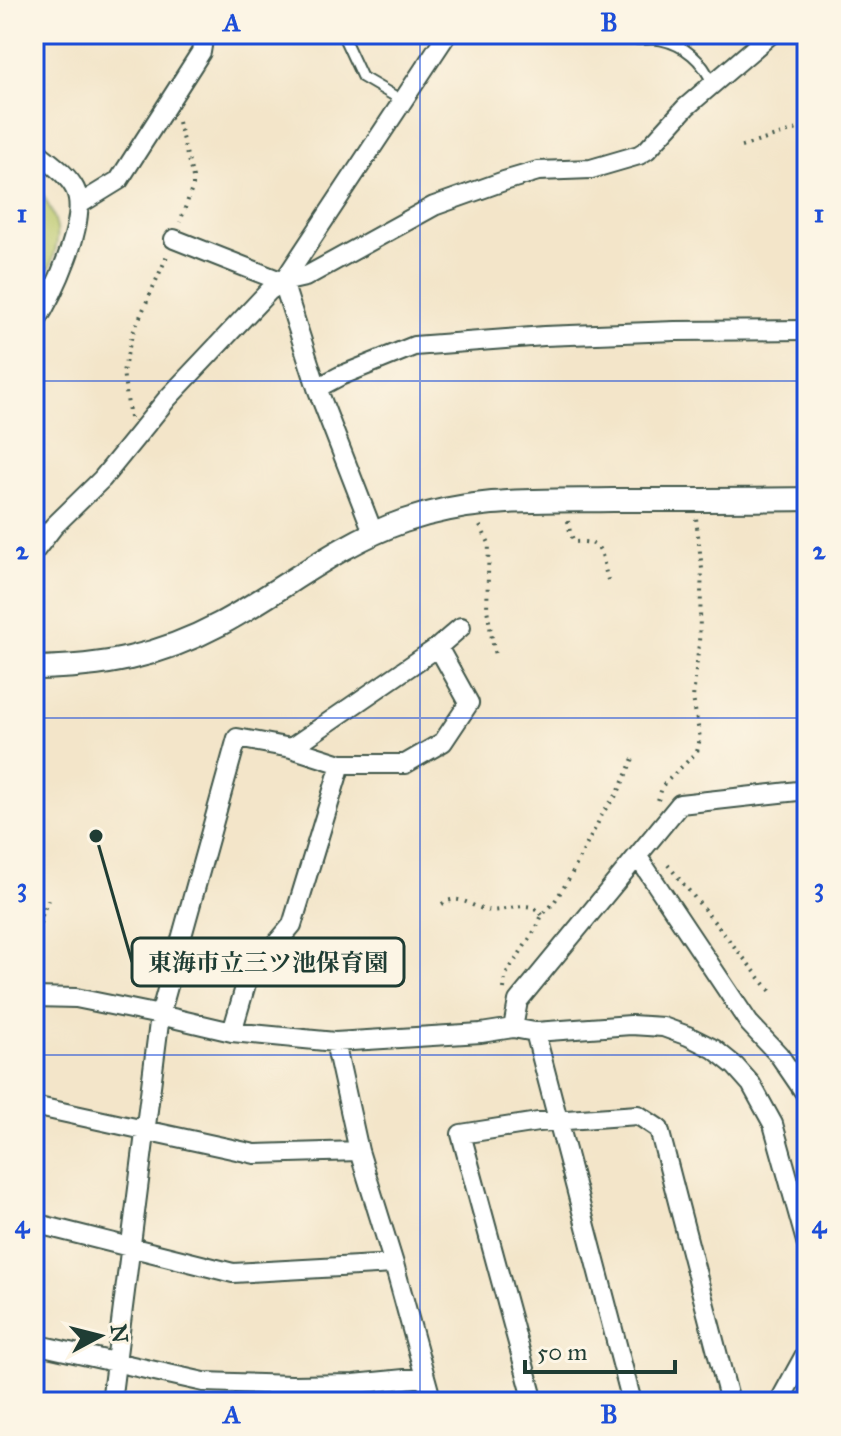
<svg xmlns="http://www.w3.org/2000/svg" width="841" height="1436" font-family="'IM FELL Great Primer','Noto Serif JP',serif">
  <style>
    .green { fill: #b8c668; stroke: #6c824e; stroke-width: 2 }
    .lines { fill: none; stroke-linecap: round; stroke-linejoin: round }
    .service-casing { stroke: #3f564a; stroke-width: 13 }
    .minor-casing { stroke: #3f564a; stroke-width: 22 }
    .tertiary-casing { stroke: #3f564a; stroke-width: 26 }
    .path { stroke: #3f564a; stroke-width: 4; stroke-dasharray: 2 6; stroke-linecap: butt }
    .service { stroke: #fff; stroke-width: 9 }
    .minor { stroke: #fff; stroke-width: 18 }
    .tertiary { stroke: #fff; stroke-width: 22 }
    .grid { fill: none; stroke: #1d4ed8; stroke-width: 2; stroke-opacity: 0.55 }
    .leader { fill: none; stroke: #1f3d34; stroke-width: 3 }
    .callout-dot { fill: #1f3d34; stroke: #fcf5e5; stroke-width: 3 }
    .callout { fill: #fcf5e5; stroke: #1f3d34; stroke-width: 3 }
    .callout-label { font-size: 24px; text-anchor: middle; font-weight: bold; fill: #1f3d34 }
    .neatline { fill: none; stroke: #1d4ed8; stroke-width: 3 }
    .grid-label { font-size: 26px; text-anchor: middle; font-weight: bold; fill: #1d4ed8 }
  </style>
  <rect width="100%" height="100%" fill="#fcf5e5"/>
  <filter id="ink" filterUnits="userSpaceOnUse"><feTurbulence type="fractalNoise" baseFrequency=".0125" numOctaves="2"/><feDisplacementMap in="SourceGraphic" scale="16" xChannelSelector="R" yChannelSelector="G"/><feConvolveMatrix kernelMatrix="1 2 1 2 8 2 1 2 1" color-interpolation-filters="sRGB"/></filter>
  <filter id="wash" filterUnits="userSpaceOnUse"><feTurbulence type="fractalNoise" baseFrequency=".006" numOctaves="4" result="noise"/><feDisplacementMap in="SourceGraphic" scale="32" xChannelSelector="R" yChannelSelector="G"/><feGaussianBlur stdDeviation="1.8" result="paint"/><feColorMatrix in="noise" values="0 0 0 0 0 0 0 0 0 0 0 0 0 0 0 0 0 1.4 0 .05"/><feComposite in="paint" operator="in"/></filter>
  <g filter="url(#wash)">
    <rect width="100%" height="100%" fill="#f3e5c9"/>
    <path class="green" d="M 34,183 L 39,187 C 57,222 64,229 50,268 L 34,267 Z"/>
  </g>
  <g filter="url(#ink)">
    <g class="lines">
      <g class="service-casing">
        <path id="service" d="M 342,34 L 362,77 L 403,101
          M 611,34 C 619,36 628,39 636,39 C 644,40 653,38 661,40 C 685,45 703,61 712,83"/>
      </g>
      <g class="minor-casing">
        <path id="minor" d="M 34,149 C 47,161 67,173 75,189 C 90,219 52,297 34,325
          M 80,204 L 119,180 L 201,52 L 204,34
          M 174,239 L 283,282
          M 283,282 L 447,34
          M 283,282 L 317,388 L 373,532
          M 317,388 L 340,376 L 414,346 L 544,336 L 675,331 L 807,330
          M 34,552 L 54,526 L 102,479 L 167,399 L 269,291 L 283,282 L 305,277 L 434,206 L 504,181 L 538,171 L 591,169 L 639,155 L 647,150 L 686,107 L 771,34
          M 341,764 L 291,748 L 438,647
          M 638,857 L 749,1023 L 779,1055 L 807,1096
          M 34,997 L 76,998 L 160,1015 L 232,1032 L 335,1042 L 481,1033 L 513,1028 L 535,1032 L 631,1025 L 663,1027 L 688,1036 L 714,1049 L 735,1066 L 751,1084 L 773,1124 L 807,1245
          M 513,1028 L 518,1001 L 680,804 L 807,790
          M 232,1032 L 248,977 L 292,925 L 341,764 L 405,764 L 443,742 L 469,703 L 438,647 L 461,627
          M 535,1032 L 632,1402
          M 335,1042 L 359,1151 L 394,1264 L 432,1402
          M 34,1106 L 255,1154 L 359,1151
          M 34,1223 L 233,1273 L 394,1264
          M 34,1344 L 204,1382 L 292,1385 L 354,1384 L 425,1377
          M 111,1402 L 160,1015 L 237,738 L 291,748
          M 534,1402 L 461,1134 L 538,1122 L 638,1115 L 659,1129 L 730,1402
          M 779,1402 L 807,1351"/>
      </g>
      <g class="tertiary-casing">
        <path id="tertiary" d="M 34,668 C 103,667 158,657 220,624 C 282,591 337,544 404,521 C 474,497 541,501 613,500 C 678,500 742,500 807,499"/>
      </g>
      <path class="path" d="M 178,122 L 193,178 L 193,186 L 180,222
        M 741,147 L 807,126
        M 130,418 L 123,372 L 132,335 L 167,256
        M 568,521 L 570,532 L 574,542 C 607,540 600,555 608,580
        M 480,526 L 489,543 L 487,609 L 495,656
        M 658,800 L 663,785 L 697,752 L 700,738 L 693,698 L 699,643 L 702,569 L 696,518
        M 668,865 L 772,993
        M 442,904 C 459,893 469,906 486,910 C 505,914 529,896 542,915
        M 34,947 L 43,912 L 48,900
        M 504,989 L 505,976 L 537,927 L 542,915 L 553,904 L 569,879 L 604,811 L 618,793 L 634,756
        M 803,1402 L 807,1395"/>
      <use href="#service" class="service"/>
      <use href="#minor" class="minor"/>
      <use href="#tertiary" class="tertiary"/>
    </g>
  </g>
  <path class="grid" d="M 420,34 L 420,1402M 34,381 L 807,381M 34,718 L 807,718M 34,1055 L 807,1055"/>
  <path class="leader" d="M96 836L132 962"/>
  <circle class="callout-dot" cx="96" cy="836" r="8"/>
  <rect class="callout" x="132" y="938" width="272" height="48" rx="8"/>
  <g class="callout-label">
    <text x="268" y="971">東海市立三ツ池保育園</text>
  </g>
  <rect width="841" height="1436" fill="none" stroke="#fcf5e5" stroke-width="88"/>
  <g transform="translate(100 1336) rotate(83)" stroke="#fcf5e5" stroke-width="6" paint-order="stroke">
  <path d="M0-6L14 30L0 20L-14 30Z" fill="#1f3d34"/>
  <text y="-12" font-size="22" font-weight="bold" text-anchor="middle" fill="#1f3d34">N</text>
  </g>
  <path d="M525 1360v12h150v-12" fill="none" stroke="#1f3d34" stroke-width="4"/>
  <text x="537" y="1360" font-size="24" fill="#1f3d34" stroke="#fcf5e5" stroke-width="6" paint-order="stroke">50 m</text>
  <rect x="44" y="44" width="753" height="1348" class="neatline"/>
  <g class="grid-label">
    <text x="232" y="31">A</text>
    <text x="609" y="31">B</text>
    <text x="22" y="222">1</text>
    <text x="819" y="222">1</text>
    <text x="22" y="559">2</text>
    <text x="819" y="559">2</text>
    <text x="22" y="896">3</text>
    <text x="819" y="896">3</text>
    <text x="22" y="1233">4</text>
    <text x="819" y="1233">4</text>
    <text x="232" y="1423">A</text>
    <text x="609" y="1423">B</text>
  </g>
</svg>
